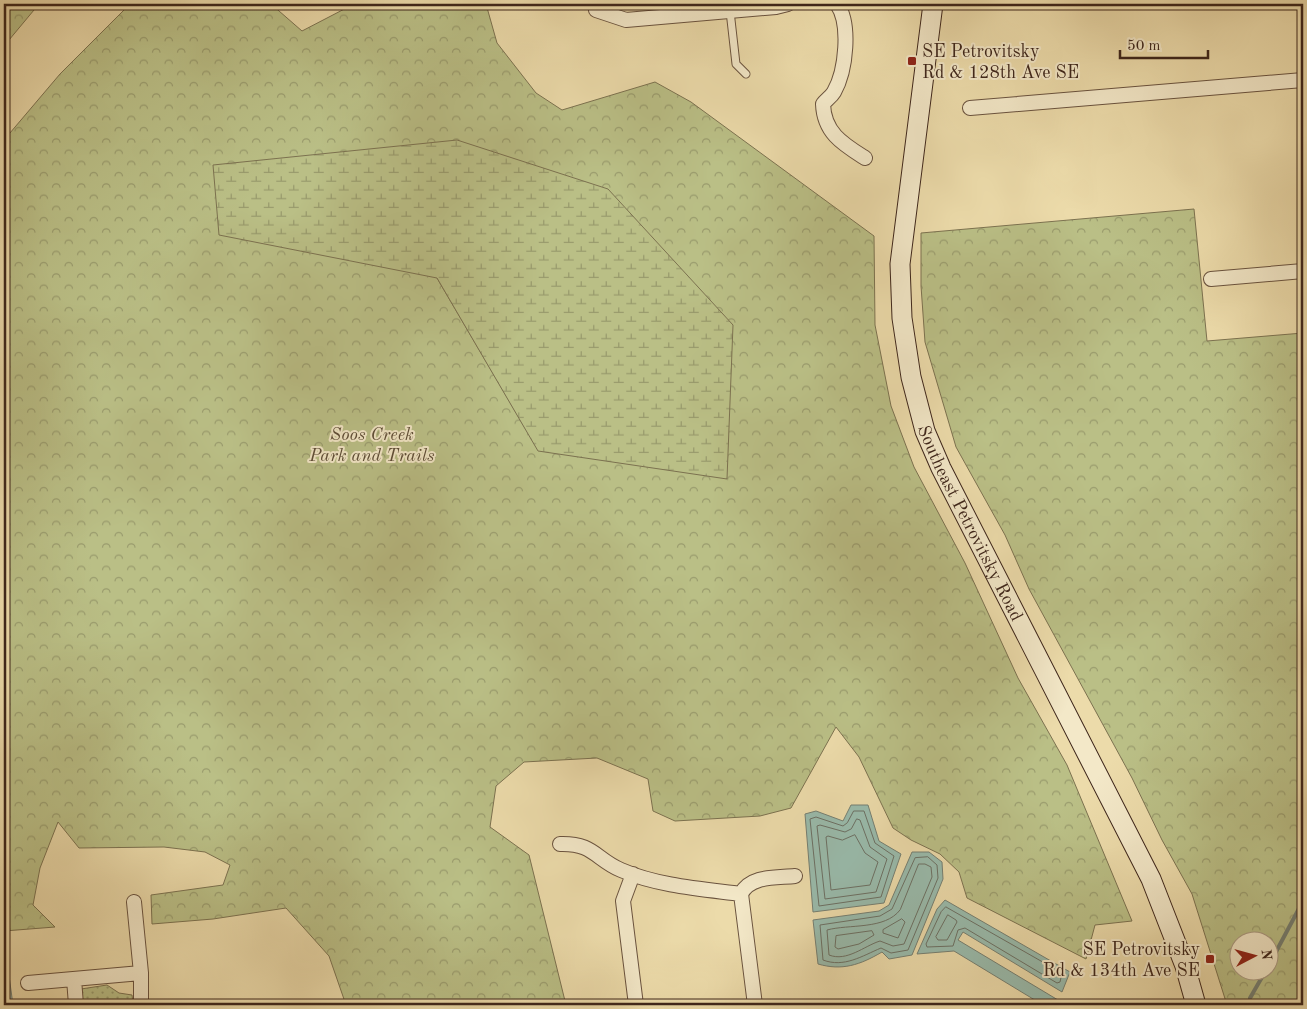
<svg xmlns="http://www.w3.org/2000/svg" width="1307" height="1009" font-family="'Old Standard TT',serif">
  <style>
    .grass { fill: url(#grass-dots); stroke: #7c7250 }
    .forest { fill: url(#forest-crowns); stroke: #7c7250; fill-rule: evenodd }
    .wetland { fill: url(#wetland-marsh); stroke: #7c7250 }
    .water { fill: #99bbac; stroke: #757f72 }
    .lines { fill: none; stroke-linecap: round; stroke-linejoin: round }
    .shore { stroke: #6c7064; stroke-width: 1 }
    .stream { stroke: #757f72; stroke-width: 4 }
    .service-casing { stroke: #6a533f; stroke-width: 9 }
    .minor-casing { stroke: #6a533f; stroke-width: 16 }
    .secondary-casing { stroke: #3e261b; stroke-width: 21 }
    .service { stroke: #f3e8c8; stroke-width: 7 }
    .minor { stroke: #f3e8c8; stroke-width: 14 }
    .secondary { stroke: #f3e8c8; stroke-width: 19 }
    .poi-dot { fill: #8f2418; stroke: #f3e8c8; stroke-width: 2 }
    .labels { text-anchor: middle; stroke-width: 4; stroke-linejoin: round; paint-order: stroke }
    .poi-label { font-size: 18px; fill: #3e261b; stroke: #f3e8c8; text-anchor: start }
    .park-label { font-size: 18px; font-style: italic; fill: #5d4c36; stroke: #f3e8c8 }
    .street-label { font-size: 18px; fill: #3e261b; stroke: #f3e8c8 }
  </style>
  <defs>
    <pattern id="grass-dots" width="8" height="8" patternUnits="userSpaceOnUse" patternTransform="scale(1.25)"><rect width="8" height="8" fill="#babf86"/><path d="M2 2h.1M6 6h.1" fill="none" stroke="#999b6d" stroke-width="1.8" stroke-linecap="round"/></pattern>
    <pattern id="forest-crowns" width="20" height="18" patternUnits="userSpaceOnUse" patternTransform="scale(1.25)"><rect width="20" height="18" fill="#babf86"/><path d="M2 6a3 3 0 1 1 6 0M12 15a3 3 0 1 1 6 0" fill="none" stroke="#999b6d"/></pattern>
    <pattern id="wetland-marsh" width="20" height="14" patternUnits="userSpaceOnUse" patternTransform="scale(1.25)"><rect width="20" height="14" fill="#babf86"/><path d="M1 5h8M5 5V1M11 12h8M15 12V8" fill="none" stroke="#999b6d"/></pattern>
  </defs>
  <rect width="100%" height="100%" fill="#ecdbaa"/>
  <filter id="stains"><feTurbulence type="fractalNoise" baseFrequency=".004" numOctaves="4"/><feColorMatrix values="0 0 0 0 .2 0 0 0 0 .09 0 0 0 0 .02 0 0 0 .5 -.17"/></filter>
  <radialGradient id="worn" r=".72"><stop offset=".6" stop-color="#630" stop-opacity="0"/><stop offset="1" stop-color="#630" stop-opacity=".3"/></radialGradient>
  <path class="grass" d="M 107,985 L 119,993 L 132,995 L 133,1003 L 83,1005 L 81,989 Z"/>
  <path class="forest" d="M 4,4 L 39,4 L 4,46 Z
    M 130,4 L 271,4 L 302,31 L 354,4 L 486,4 L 497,43 L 536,93 L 562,110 L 655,82 L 691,102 L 874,236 L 875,325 L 891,406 L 914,467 L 965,563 L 1018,678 L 1067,765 L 1132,921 L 1095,925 L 1086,959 L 967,898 L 959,872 L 940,854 L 911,840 L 893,828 L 859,757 L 836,727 L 791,808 L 760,816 L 675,821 L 653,811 L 648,779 L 597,758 L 524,762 L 496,786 L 490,827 L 529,855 L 566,1005 L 346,1005 L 329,956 L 286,908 L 213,919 L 152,924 L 151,895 L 223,885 L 230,865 L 205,852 L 164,847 L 79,848 L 58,822 L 40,868 L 33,905 L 55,927 L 4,931 L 4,140 L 60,74 ZM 437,278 L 727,478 L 538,450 Z
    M 1194,209 L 1207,341 L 1303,333 L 1303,991 L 1295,1005 L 1227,1005 L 1192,894 L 1162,840 L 1132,778 L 1029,589 L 1005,535 L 956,447 L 925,342 L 921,286 L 921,233 ZM 1240,942 L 1270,942 L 1270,972 L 1240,972 Z"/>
  <path class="wetland" d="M 457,140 L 608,189 L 733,325 L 727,479 L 538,451 L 437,278 L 219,235 L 213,165 Z"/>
  <path class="water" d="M 851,805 L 868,805 L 879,841 L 901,854 L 884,903 L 813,912 L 805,814 L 816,811 L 843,821 Z
    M 912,852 L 929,852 L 942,862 L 943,879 L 912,955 L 889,959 L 882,952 C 860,965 842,971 818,964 L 813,920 L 879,911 L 889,905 Z
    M 945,900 L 1070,972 L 1062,992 L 963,932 L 958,940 L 1058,1000 L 1054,1005 L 1043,1005 L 954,951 L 917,954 L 937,909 Z
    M 6,954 L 13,1005 L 4,1005 L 4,955 Z"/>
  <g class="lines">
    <path class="shore" d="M 854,811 L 864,811 L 875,843 L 894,856 L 881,897 L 819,906 L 810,819 L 816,817 L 843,826 L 847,823 Z
      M 857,819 L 860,820 L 870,847 L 887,859 L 876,892 L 825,899 L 817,826 L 820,825 L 845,832 L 851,829 Z
      M 855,835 L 865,853 L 878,862 L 870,885 L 831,890 L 826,837 L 828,836 L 842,840 Z
      M 928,857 L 937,865 L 938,878 L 908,950 L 891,953 L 881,948 C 862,956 844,968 823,960 L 820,925 L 880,916 L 892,909 L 915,858 Z
      M 919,864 L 925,864 L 931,867 L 932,877 L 904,944 L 893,946 L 880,941 C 864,946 847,962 829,955 L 827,930 C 849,924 885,930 900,910 Z
      M 946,907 L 1062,973 L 1060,982 L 1057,983 L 965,928 L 958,930 L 953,946 L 927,947 L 926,944 L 941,912 Z
      M 948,915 L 956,920 L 957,922 L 947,940 L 938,940 L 936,937 Z
      M 902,919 L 905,922 L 898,938 L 883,933 L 883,930 Z
      M 872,931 L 874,935 L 859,944 L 838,949 L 835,947 L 836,936 Z"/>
    <path class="stream" d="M 1270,963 L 1303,901
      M 1250,998 L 1265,972"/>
    <g class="service-casing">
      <path id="service" d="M 730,11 L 736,64 L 746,74"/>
    </g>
    <g class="minor-casing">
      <path id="minor" d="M 837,4 C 851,24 846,71 834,92 C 831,97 826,100 823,104 C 824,133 843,144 865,158
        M 596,10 L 626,20 L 776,7 L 788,4
        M 970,108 L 1303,80
        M 1211,279 L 1303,271
        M 560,844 C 594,843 595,859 621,870 C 658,886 702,889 741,894
        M 633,874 L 623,901 L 636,1005
        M 741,894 L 755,1005
        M 741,894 C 750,875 777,878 795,876
        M 134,902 L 141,973 L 141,1005
        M 74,979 L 76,1005
        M 28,983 L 141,973"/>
    </g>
    <g class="secondary-casing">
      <g id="secondary">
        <path id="s1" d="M 933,4 L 900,264 L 902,318 L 911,377 L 925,431 L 941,468 L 1151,879 L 1185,966 L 1196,1005"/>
      </g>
    </g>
    <use href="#service" class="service"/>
    <use href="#minor" class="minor"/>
    <use href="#secondary" class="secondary"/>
  </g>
  <g class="poi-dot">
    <rect x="907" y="56" width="10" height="10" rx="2.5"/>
    <rect x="1205" y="954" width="10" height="10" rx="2.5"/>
  </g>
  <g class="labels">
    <g class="poi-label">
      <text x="922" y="57">SE Petrovitsky<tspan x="922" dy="21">Rd &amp; 128th Ave SE</tspan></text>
      <text x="1200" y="955" text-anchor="end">SE Petrovitsky<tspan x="1200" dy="21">Rd &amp; 134th Ave SE</tspan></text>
    </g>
    <g class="park-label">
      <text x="372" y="440">Soos Creek<tspan x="372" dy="21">Park and Trails</tspan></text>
    </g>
    <g class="street-label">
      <text dy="6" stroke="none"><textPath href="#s1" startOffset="534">Southeast Petrovitsky Road</textPath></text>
    </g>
  </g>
  <rect width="1307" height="1009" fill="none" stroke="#ecdbaa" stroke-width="20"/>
  <rect x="5" y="5" width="1297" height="999" fill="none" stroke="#3e261b" stroke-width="2.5"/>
  <rect x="10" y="10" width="1287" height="989" fill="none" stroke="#3e261b"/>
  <g transform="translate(1254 956) rotate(84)"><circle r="24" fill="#f3e8c8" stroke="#ab9a83"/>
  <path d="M0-4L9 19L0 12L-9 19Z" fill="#8f2418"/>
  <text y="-8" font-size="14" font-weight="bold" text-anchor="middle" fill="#3e261b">N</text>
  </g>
  <path d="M1120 50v8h88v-8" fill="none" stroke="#3e261b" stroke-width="2.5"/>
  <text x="1127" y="50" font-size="15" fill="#3e261b" stroke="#f3e8c8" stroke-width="4" paint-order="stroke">50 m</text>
  <rect width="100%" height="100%" filter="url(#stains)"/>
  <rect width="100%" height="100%" fill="url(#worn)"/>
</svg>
